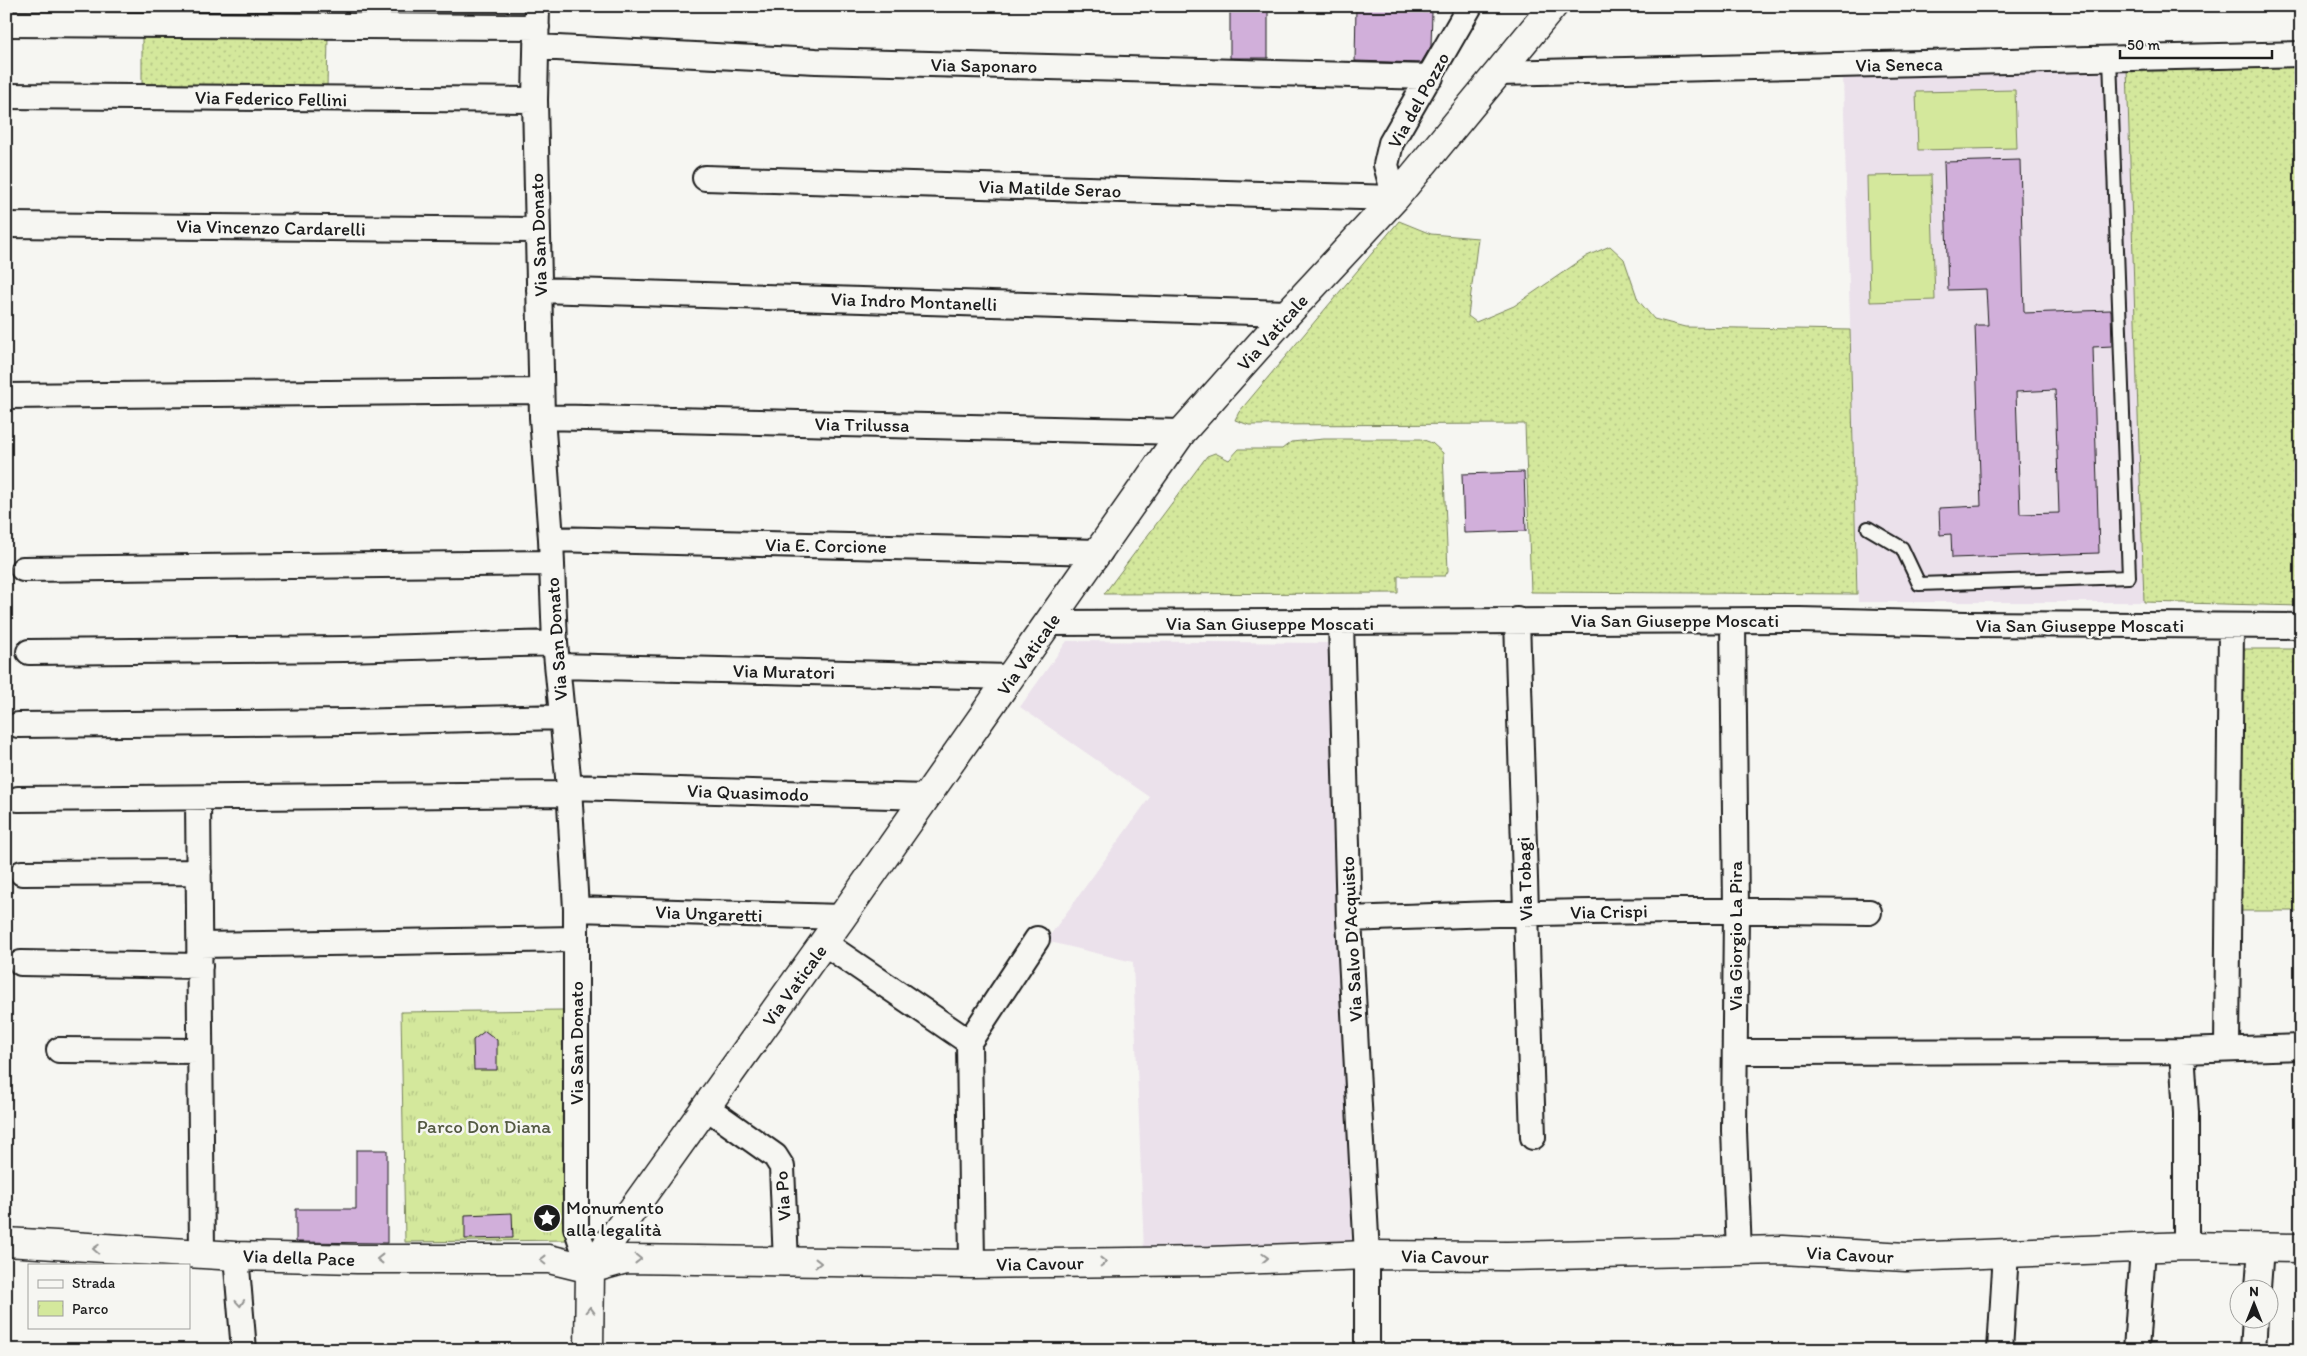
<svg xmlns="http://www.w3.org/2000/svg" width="2307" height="1356" font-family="Itim,sans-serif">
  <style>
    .built { fill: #ebe1eb }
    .grass { fill: url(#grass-dots); stroke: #78825c }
    .park { fill: url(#park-tufts); stroke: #78825c }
    .pitch { fill: #d4e89c; stroke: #78825c }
    .building { fill: #d1afda; stroke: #1c1c1c; fill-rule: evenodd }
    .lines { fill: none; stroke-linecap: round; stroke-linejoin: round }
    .lane-casing { stroke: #1c1c1c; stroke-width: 16 }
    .street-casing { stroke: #1c1c1c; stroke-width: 28 }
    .secondary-casing { stroke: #1c1c1c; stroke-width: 31 }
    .lane { stroke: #f6f6f2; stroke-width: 12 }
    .street { stroke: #f6f6f2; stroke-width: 24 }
    .secondary { stroke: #f6f6f2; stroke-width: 28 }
    .oneway { stroke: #949492 }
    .labels { text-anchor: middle; stroke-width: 5; stroke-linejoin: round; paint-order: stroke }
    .street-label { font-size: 19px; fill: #1c1c1c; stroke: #f6f6f2 }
    .park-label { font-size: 19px; fill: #535942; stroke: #f6f6f2 }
    .poi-label { font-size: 19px; fill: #1c1c1c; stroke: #f6f6f2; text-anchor: start }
  </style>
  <defs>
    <pattern id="grass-dots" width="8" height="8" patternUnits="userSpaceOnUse" patternTransform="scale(1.25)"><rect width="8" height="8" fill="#d4e89c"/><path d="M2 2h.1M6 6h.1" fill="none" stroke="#b5c686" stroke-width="1.8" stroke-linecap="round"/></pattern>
    <pattern id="park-tufts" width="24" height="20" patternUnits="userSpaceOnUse" patternTransform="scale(1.25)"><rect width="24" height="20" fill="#d4e89c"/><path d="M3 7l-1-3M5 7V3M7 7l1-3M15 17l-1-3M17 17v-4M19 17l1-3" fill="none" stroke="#b5c686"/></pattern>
  </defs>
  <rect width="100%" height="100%" fill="#f6f6f2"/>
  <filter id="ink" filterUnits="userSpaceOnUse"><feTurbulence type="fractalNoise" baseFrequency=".02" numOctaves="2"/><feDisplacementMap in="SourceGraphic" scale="10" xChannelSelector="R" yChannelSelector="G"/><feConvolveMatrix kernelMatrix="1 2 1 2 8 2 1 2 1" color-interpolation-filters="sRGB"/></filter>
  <g filter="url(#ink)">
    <path class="built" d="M 2127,68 L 2144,602 L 1858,602 L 1843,77 Z
      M 1067,641 L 1331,643 L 1352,1245 L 1144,1253 L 1133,962 L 1046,941 L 1150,797 L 1020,707 Z"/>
    <path class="grass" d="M 142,35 L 328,36 L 327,89 L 142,87 Z
      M 2301,64 L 2301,606 L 2144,602 L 2127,68 Z
      M 1399,221 L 1431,234 L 1478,238 L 1468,316 L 1476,322 L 1514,306 L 1587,256 L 1610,246 L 1624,259 L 1638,300 L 1654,319 L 1685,327 L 1850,330 L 1857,594 L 1531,592 L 1525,424 L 1249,425 L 1235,420 L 1239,412 Z
      M 1324,439 L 1421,439 L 1432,443 L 1443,453 L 1448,571 L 1445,576 L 1398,576 L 1398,593 L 1104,594 L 1207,456 L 1215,453 L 1229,460 L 1239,449 L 1282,449 L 1291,442 Z
      M 2242,649 L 2301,649 L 2301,911 L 2240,911 Z"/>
    <path class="park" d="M 563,1010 L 567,1240 L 405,1242 L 401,1012 Z"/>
    <path class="pitch" d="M 2015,90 L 2017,148 L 1918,150 L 1916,92 Z
      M 1931,175 L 1935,300 L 1870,302 L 1867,176 Z"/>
    <path class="building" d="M 1230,6 L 1268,6 L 1268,58 L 1230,58 Z
      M 1356,6 L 1423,6 L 1423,12 L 1432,12 L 1431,46 L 1421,63 L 1355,61 Z
      M 2020,160 L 2024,313 L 2111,310 L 2112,346 L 2093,347 L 2099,553 L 1952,558 L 1951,534 L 1940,535 L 1939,508 L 1981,506 L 1975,325 L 1988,325 L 1986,289 L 1948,290 L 1944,162 ZM 2055,390 L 2059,513 L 2020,514 L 2016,392 Z
      M 1524,472 L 1526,531 L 1464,533 L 1462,474 Z
      M 485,1031 L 497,1040 L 497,1070 L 474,1070 L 473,1040 Z
      M 356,1150 L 387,1150 L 387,1243 L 296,1242 L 296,1209 L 356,1209 Z
      M 512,1213 L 513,1238 L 465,1239 L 465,1215 Z"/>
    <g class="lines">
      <g class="lane-casing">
        <path id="lane" d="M 1868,528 L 1902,548 L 1919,584 L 2129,577 L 2110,59"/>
      </g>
      <g class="street-casing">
        <path id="street" d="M 537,6 L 535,100 L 542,417 L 551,539 L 555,643 L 569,787 L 576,909 L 576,1227 L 590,1269
          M 6,24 L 537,27
          M 537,47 L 816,61 L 1431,77
          M 1498,73 L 2301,54
          M 6,96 L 535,100
          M 705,178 L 1395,198 L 1386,165 L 1391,143 L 1470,6
          M 6,225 L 537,230
          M 539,290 L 1288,313
          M 6,396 L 541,391
          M 542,417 L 1182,432
          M 551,539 L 1100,552
          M 23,569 L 551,563
          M 1517,620 L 1533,1137
          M 1733,621 L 1736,910 L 1734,1131 L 1739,1252
          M 1049,623 L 1800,620 L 1966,624 L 2301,626
          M 1341,623 L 1349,919 L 1367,1255 L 1367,1350
          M 29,652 L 345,649 L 555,643
          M 558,666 L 1011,677
          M 18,725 L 350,722 L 561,717
          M 569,787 L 927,797
          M 18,799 L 569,794
          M 198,799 L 202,1254
          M 22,873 L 199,872
          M 576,909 L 842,917
          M 1349,919 C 1522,912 1695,909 1869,912
          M 824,943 L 969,1042
          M 200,945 L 576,939
          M 21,963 L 200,966
          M 2227,1048 L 2231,626
          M 59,1050 L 200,1051
          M 2182,1051 L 2186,1113 L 2186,1246
          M 1735,1052 L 2182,1051 L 2301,1047
          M 706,1107 L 775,1156 L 782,1167 L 786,1263
          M 236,1256 L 244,1350
          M 972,1264 L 969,1042 L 1037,939
          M 2258,1288 L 2261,1247
          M 2000,1350 L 2006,1253
          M 2136,1350 L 2143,1248
          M 2253,1350 L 2255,1318"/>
      </g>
      <g class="secondary-casing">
        <path id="secondary" d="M 6,1242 L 236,1256 L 357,1259 L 549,1259 L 590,1269 L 626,1259 L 972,1264 L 1210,1261 L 1367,1255 L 1507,1256 L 1783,1250 L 1906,1257 L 2186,1246 L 2301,1248
          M 589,1350 L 590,1269 L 842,917 L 1182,432 L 1288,313 L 1395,198 L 1553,6"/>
      </g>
      <use href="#lane" class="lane"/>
      <use href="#street" class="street"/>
      <use href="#secondary" class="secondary"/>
    </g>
    <defs><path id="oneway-chevron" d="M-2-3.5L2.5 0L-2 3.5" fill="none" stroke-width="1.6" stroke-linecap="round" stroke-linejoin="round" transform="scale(1.25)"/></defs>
    <g class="oneway">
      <use href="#oneway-chevron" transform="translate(96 1249) rotate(-177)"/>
      <use href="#oneway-chevron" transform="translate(1265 1258) rotate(-2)"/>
      <use href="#oneway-chevron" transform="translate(380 1259) rotate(-180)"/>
      <use href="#oneway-chevron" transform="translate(638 1259) rotate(1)"/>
      <use href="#oneway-chevron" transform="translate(543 1260) rotate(-179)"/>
      <use href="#oneway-chevron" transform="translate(1103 1262) rotate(-1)"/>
      <use href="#oneway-chevron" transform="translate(818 1263)"/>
      <use href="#oneway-chevron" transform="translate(240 1303) rotate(85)"/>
      <use href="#oneway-chevron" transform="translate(590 1310) rotate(-89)"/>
    </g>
  </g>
  <defs>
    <g id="sight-disc" transform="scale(1.4375)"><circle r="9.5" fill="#1c1c1c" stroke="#f6f6f2"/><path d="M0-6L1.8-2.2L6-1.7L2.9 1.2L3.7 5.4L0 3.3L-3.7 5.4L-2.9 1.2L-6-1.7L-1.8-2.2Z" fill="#fff"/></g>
  </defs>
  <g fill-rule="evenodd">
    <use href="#sight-disc" x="547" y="1218"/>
  </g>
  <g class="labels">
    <g class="street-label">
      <text transform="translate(1899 64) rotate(-1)" y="7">Via Seneca</text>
      <text transform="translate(984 65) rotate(1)" y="7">Via Saponaro</text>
      <text transform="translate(271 98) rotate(1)" y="7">Via Federico Fellini</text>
      <text transform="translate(1418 100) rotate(-61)" y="7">Via del Pozzo</text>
      <text transform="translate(1050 188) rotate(2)" y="7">Via Matilde Serao</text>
      <text transform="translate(271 227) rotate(1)" y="7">Via Vincenzo Cardarelli</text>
      <text transform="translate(538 235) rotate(-92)" y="7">Via San Donato</text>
      <text transform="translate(914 301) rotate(2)" y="7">Via Indro Montanelli</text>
      <text transform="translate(1272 332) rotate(-48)" y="7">Via Vaticale</text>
      <text transform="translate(862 424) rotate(1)" y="7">Via Trilussa</text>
      <text transform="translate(826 545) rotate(1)" y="7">Via E. Corcione</text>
      <text x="1675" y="627">Via San Giuseppe Moscati</text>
      <text x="1270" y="630">Via San Giuseppe Moscati</text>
      <text x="2080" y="632">Via San Giuseppe Moscati</text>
      <text transform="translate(556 639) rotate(-94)" y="7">Via San Donato</text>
      <text transform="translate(1028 654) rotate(-55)" y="7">Via Vaticale</text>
      <text transform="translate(784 671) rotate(1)" y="7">Via Muratori</text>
      <text transform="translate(748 792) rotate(2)" y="7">Via Quasimodo</text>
      <text transform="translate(1524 879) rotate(-92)" y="7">Via Tobagi</text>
      <text transform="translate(1609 911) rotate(-1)" y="7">Via Crispi</text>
      <text transform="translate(709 913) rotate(2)" y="7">Via Ungaretti</text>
      <text transform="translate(1735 936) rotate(-90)" y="7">Via Giorgio La Pira</text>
      <text transform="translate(1351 939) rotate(-93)" y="7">Via Salvo D'Acquisto</text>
      <text transform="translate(794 985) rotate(-54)" y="7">Via Vaticale</text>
      <text transform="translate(576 1043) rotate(-90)" y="7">Via San Donato</text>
      <text transform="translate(782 1196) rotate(-94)" y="7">Via Po</text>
      <text transform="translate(1850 1254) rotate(3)" y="7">Via Cavour</text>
      <text transform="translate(1445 1256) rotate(1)" y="7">Via Cavour</text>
      <text transform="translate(299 1257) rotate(2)" y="7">Via della Pace</text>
      <text transform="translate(1040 1263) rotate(-1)" y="7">Via Cavour</text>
    </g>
    <g class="park-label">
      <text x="484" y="1133">Parco Don Diana</text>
    </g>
    <g class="poi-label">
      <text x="566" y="1214">Monumento<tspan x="566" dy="22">alla legalità</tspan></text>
    </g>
  </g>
  <rect width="2307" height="1356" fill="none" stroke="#f6f6f2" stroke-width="25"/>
  <rect x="12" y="12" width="2282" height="1331" fill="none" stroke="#1c1c1c" stroke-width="2" filter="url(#ink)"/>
  <rect x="28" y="1264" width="162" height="65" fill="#f6f6f2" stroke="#9f9f9c"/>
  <rect x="38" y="1280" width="25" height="8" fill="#f6f6f2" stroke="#9f9f9c"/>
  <text x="72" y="1288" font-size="15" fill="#1c1c1c">Strada</text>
  <rect x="38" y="1301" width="25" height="15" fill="url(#park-tufts)" stroke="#9f9f9c"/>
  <text x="72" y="1314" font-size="15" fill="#1c1c1c">Parco</text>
  <g transform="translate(2254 1304)"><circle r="24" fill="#f6f6f2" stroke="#9f9f9c"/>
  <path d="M0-4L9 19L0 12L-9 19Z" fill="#1c1c1c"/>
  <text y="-8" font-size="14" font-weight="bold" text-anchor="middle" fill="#1c1c1c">N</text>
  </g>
  <path d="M2120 50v8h152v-8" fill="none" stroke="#1c1c1c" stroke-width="2.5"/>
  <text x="2127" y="50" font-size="15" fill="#1c1c1c" stroke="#f6f6f2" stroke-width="4" paint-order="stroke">50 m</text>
</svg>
